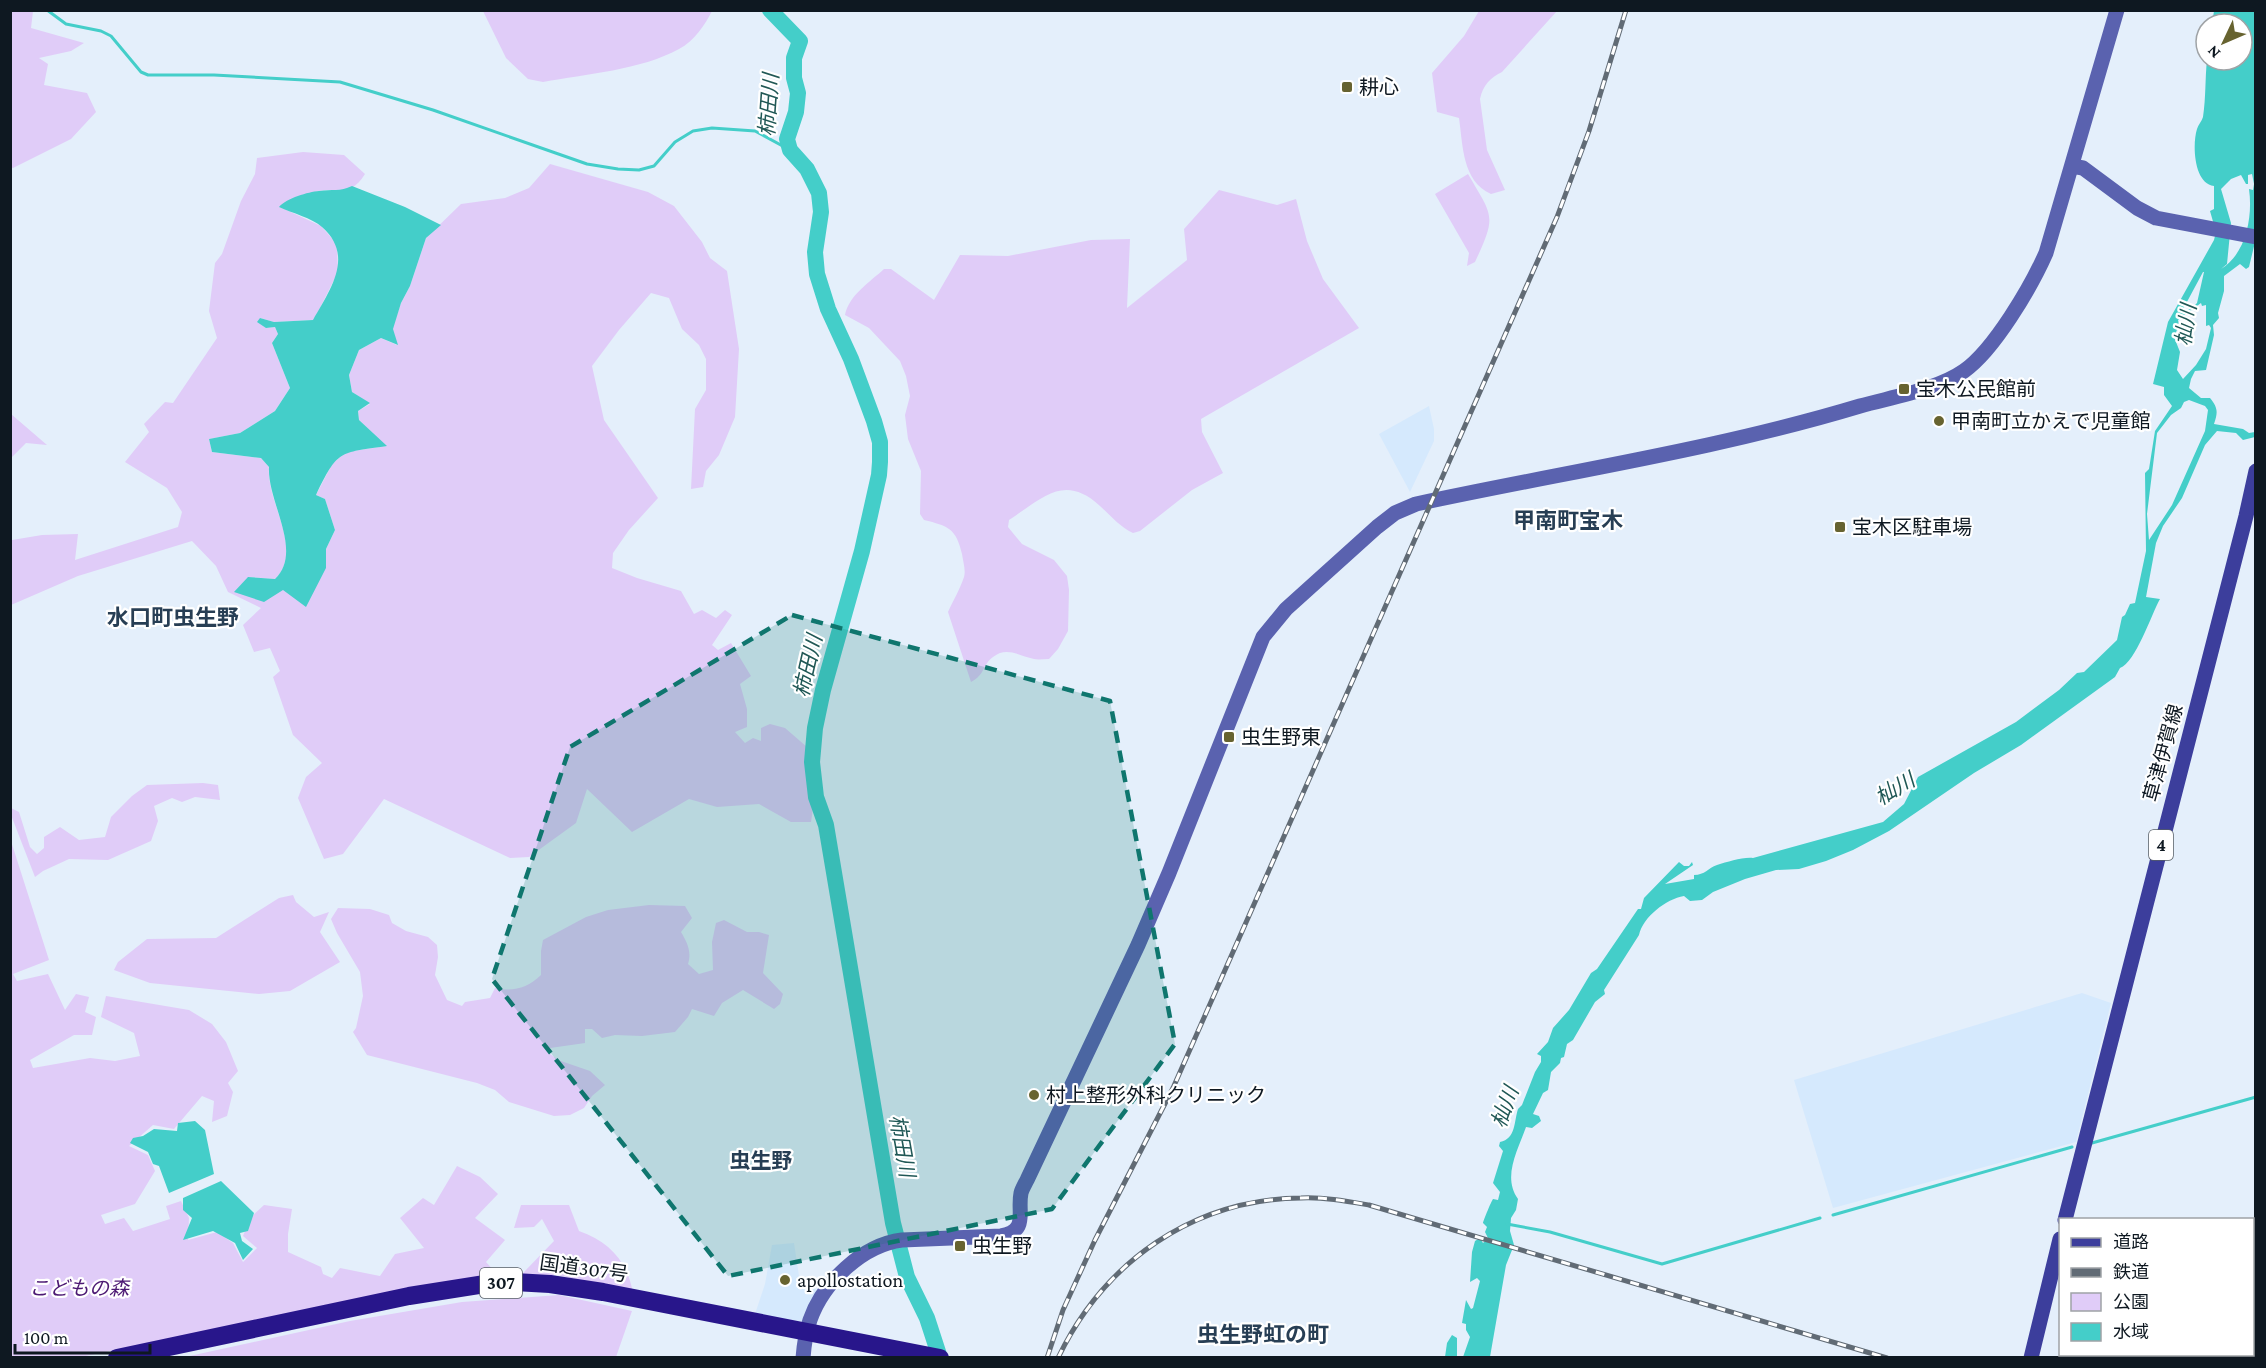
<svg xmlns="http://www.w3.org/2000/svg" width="2266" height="1368" font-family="'Crimson Pro','Noto Sans JP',serif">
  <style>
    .built { fill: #d5e9fd }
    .green { fill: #e0ccf8 }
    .water { fill: #44cec9; fill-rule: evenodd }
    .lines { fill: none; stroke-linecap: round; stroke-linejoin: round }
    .stream { stroke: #44cec9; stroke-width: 3 }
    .river { stroke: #44cec9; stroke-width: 16 }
    .secondary { stroke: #5a62af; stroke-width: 15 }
    .primary { stroke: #3c3e9c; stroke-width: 15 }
    .highway { stroke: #28168b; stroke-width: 18 }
    .rail-casing { stroke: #616b75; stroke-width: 5 }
    .rail { stroke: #fff; stroke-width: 3; stroke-dasharray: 9; stroke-linecap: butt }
    .marked { fill: #0f766e; fill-opacity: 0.2; stroke: #0f766e; stroke-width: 4.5; stroke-dasharray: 12 8; stroke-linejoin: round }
    .poi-dot { fill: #676330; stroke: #fff; stroke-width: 2 }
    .labels { text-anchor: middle; stroke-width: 4.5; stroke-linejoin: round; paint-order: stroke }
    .shield { fill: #fff; stroke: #565d64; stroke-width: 1.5 }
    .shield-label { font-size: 18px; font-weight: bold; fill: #0e1821 }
    .poi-label { font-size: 20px; fill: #0e1821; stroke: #fff; text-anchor: start }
    .street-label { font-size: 20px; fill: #0e1821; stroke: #fff }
    .park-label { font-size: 20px; font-style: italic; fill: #4c1973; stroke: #fff }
    .water-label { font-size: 21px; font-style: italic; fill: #205856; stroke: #fff }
    .neighbourhood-label { font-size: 21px; font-weight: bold; fill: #273e54; stroke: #fff }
    .quarter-label { font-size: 22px; font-weight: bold; fill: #273e54; stroke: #fff }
  </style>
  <rect width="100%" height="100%" fill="#e4effb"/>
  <path class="built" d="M 1429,406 L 1434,429 L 1434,441 L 1410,492 L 1379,434 Z
    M 2082,993 L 2111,1003 L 2076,1142 L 1833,1208 L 1794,1080 Z
    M 794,1243 L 799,1276 L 819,1292 L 805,1322 L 755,1314 L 765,1284 L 772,1245 Z"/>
  <path class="green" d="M 11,10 L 33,11 L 31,28 L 84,43 L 71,51 L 39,58 L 48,64 L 44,85 L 87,93 L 96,112 L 71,139 L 13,168 L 10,167 Z
    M 483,11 L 483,10 L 712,11 C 705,25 694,41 679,49 C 641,70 586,74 543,82 L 528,79 L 506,58 Z
    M 1479,11 L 1557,11 L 1502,72 C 1490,78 1483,85 1480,99 L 1487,150 L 1505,190 L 1491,194 C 1462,181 1463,145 1459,118 L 1437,112 L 1432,73 L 1464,36 Z
    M 303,152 L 344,155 L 365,174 C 349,200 336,185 315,192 C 303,196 291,202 280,207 L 321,226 L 337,244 L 338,272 L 314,320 L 274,322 L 260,318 L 266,328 L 275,327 L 278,334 L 272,343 L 290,388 L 275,411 L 240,433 L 209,439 L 212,452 L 261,458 L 269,467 C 266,502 305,551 275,579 L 248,577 L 283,590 L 326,568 L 326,549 L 335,530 L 325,499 L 316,495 L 332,464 L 346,452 L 386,446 L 359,420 L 358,411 L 370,404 L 352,392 L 349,375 L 359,350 L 381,338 L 397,345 L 392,329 L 401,303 L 410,286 L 426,238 L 461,204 L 505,198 L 529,188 L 550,164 L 648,192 L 674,206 L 702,242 L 710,258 L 727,271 L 739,349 L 735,417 L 719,455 L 706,471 L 703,487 L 691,489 L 695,409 L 706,390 L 706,359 L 699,345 L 682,329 L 669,298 L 651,293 L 619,330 L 592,366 L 604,420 L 658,498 L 629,530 L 613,553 L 612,568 L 637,578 L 681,591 L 694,614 L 702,610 L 716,618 L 725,610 L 732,615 L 712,645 L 718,650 L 731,643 L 751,676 L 740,684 L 747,709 L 747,727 L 735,732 L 745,743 L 753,738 L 761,741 L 761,728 L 770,724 L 785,728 L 807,747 L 814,801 L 811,822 L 791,822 L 759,804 L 717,807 L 689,799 L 632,832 L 587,789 L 576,823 L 529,857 L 510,858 L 384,799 L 343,854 L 324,859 L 298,798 L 306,777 L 322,763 L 293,735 L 273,677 L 280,671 L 270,648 L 254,652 L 243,625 L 261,608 L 228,592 L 216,566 L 192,541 L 78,576 L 11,605 L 10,542 L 12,540 L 42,535 L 78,534 L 75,560 L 178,527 L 182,512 L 167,488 L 125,462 L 149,432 L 144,424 L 165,402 L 173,403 L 217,338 L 209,311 L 215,263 L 222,254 L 241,201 L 255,174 L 257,158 Z
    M 1468,174 C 1493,217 1497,215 1475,262 L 1467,266 L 1469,253 L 1435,194 Z
    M 1219,190 L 1277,205 L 1296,199 L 1307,241 L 1323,279 L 1359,328 L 1201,419 L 1202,432 L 1223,473 L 1192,490 L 1140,531 L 1133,533 C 1120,527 1111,516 1100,506 C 1064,473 1043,498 1009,520 L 1008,527 L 1022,544 L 1054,560 L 1067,576 L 1069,590 L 1068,631 L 1058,649 L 1049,659 C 1044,659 1038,660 1034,659 C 1019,656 1007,646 993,657 C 982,665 986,674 971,682 L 948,612 C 953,601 960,589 964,577 C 966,571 963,561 962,554 C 956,528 948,526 924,520 L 920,514 L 921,471 L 908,439 L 905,415 L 910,396 L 906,376 L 900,361 L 869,328 L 845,315 C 849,295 870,282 884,269 L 891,269 L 934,300 L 960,255 L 1008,256 L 1091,240 L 1130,239 L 1127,308 L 1187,260 L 1184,229 Z
    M 11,414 L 47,445 L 26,443 L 11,458 Z
    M 203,783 L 218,785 L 220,800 L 195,797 L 182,802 L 172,798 L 154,806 L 158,821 L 151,841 L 108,860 L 69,859 L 43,871 L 35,877 L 11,815 L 11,808 L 19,812 L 30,847 L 37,854 L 44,848 L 44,837 L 60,827 L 79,840 L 105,837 L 111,817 L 132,796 L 147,785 Z
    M 10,838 L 49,960 L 13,974 L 17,981 L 48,974 L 65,1010 L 76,994 L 89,997 L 85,1012 L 96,1017 L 92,1035 L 74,1035 L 30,1060 L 33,1068 L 90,1058 L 115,1061 L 140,1056 L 134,1033 L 101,1017 L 106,996 L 189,1010 L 212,1024 L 226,1042 L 238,1071 L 228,1083 L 233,1092 L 227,1116 L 212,1122 L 214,1101 L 202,1096 L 174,1129 L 153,1125 L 129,1146 L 148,1155 L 155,1171 L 135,1204 L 101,1215 L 105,1224 L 124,1218 L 133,1231 L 170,1219 L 166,1206 L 181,1201 L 189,1218 L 188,1240 L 217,1232 L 233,1243 L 243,1262 L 257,1248 L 243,1236 L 251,1217 L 264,1205 L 292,1209 L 288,1234 L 288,1252 L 321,1267 L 323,1274 L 332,1278 L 340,1268 L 380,1276 L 395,1254 L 424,1248 L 400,1218 L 423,1198 L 434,1205 L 457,1166 L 480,1177 L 498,1194 L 475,1218 L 505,1240 L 486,1262 L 496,1273 L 523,1273 L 554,1241 L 542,1219 L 534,1227 L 514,1228 L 521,1205 L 569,1205 L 579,1231 C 609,1242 627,1260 633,1293 L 558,1275 L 505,1276 L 344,1302 L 81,1357 L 11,1357 Z
    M 293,895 L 296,902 L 314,917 L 329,912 L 320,932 L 340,962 L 290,991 L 259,994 L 150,983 L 114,970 L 118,962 L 147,939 L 216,938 L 279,898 Z
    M 649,905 L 685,906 L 692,918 L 681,932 C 687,942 692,952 688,964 L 699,974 L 713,970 L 712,942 L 716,923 L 724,920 L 747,932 L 759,932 L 769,935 L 763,973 L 783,994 L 780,1004 L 774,1009 L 743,990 L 722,1003 L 714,1016 L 692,1009 L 688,1017 L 675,1032 L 642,1036 L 615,1035 L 602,1038 L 592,1029 L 585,1029 L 585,1043 L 550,1048 L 549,1053 L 558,1060 L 590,1071 L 605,1085 L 592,1096 L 584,1108 L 570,1115 L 554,1116 L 509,1102 L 495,1090 L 477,1083 L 367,1055 L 353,1032 L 356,1028 L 363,996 L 360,972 L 337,933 L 331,919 L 338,908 L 370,909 L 389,915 L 392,923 L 406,931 L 428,937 L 437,945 L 438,957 L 435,975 L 447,1000 L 462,1006 L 465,1002 L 490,998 L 495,988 C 514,992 527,988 541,975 L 541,951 L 543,940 L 586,917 L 608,910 Z
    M 559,1295 L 632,1311 L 616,1357 L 185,1357 L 350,1321 L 462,1302 Z"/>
  <path class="water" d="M 2214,11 L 2255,11 L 2256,238 L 2249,267 L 2246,269 L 2240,264 L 2224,276 L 2224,291 L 2218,313 L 2219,318 L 2213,325 L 2214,335 L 2206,370 L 2195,371 L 2191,379 L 2189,388 L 2201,398 L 2210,398 C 2218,408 2218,412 2214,424 L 2243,429 L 2249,433 L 2255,432 L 2255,437 L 2243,440 L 2236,433 L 2217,431 L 2205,445 L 2182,498 L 2163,526 L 2156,543 L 2146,597 L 2160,599 C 2151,615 2136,662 2120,668 L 2115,677 L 2021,745 L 1974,773 L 1889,831 L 1853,850 L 1826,861 L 1799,869 L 1776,870 L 1745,879 L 1713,892 L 1702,900 L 1690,901 L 1684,896 C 1666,899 1643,917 1639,935 L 1604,990 L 1605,994 L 1595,1002 L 1573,1040 L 1567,1044 L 1564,1057 L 1561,1058 L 1560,1063 L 1551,1072 L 1548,1090 L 1543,1093 L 1533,1114 L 1539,1116 L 1541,1121 L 1532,1128 L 1526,1127 C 1518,1150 1502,1177 1518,1199 L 1516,1210 L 1511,1218 L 1510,1231 L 1514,1245 L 1506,1265 L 1490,1357 L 1463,1357 L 1470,1337 L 1466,1330 L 1466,1324 L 1462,1323 L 1466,1300 L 1471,1309 L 1473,1308 L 1480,1281 L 1477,1278 L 1470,1282 L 1472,1252 L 1475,1241 L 1480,1238 L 1483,1243 L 1488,1238 L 1485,1232 L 1487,1227 L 1483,1223 C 1484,1219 1491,1202 1493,1199 L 1498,1200 L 1500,1192 L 1493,1183 L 1503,1151 L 1499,1146 L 1500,1142 C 1516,1139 1514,1121 1518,1109 L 1522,1105 L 1535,1072 L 1541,1062 L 1541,1056 L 1537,1054 L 1548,1042 L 1553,1028 L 1569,1010 L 1591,973 L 1597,969 L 1638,909 L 1641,909 L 1644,898 L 1679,862 L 1684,866 L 1689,866 L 1692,862 L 1693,865 L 1665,884 L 1694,879 L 1694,875 C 1705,875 1708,868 1717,865 C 1728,862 1742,857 1753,858 L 1883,822 L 1904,804 L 1918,777 L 2016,722 L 2059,690 L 2077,673 L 2084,672 L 2117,640 L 2122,617 L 2125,615 L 2130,604 L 2135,603 L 2146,551 L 2145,473 L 2149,469 L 2155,431 L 2172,406 L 2164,395 L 2164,387 L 2153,384 L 2168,322 L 2214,240 L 2216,232 L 2210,211 L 2214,209 L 2214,186 C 2194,184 2192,145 2197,129 C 2198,125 2202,121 2203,117 C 2206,98 2205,78 2207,60 L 2242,60 L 2242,24 L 2212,24 ZM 2252,174 L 2254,184 L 2253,190 L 2249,189 C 2253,217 2246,254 2221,269 L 2227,264 L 2231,223 L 2221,189 L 2231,179 L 2241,175 L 2246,184 L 2248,184 L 2248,175 ZM 2203,272 L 2204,272 L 2197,303 L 2192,308 L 2181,313 ZM 2201,303 L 2202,306 L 2206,305 L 2206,326 L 2209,325 L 2211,328 L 2206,349 L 2196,365 L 2183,379 L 2177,370 L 2180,352 L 2174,337 L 2179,325 L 2178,320 ZM 2189,400 L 2205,406 L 2208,410 L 2205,431 L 2172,505 L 2149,540 L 2147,514 L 2157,433 L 2171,415 L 2181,408 L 2184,402 Z
    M 352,186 L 405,207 L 441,225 L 426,238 L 410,286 L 401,303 L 393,329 L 398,345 L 381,338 L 359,350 L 349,375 L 352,392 L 370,403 L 358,411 L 359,420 L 387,446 C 338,453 338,450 316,495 L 325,499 L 335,530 L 326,549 L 326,568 L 306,607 L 283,590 L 264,602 L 234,592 L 248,577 L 275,579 C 304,551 267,502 269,467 L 261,458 L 212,452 L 209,439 L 240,433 L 275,411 L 290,388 L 272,343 L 278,334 L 275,327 L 266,328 L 257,322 L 260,318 L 274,322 L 313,320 C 330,290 355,256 322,227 C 312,218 292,213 279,207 C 287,198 308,192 319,191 C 332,189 340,192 352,186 Z
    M 195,1121 L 205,1130 L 214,1174 L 169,1193 L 159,1166 L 153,1164 L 148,1152 L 130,1143 L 133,1138 L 143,1136 L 154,1129 L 177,1131 L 178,1123 Z
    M 221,1181 L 254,1213 L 248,1231 L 240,1233 L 242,1241 L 253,1249 L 243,1260 L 235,1243 L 213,1231 L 183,1240 L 192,1218 L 183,1210 L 183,1198 Z
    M 1452,1335 L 1457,1338 L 1457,1357 L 1445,1357 L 1447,1343 Z"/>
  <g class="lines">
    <path class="stream" d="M 47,10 L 66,24 L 101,31 L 111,36 L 141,72 L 148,75 L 214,75 L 340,82 L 433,110 L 587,164 L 618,169 L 639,170 L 654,166 L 675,142 L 693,131 L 712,128 L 755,131 L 790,150
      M 2092,1143 L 2256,1097
      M 1833,1215 L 2072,1147
      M 1507,1224 L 1550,1232 L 1662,1264 L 1820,1218"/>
    <path class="river" d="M 770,10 L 800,41 L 794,58 L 794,78 L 798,93 L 796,112 L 787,139 L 790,150 L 807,169 L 819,193 L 821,212 L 815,252 L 817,274 L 828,309 L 851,359 L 874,421 L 880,442 L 880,462 L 879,475 L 862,551 L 823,690 L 815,728 L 812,762 L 816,797 L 826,825 L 893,1223 L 907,1277 L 927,1318 L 940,1358"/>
    <path class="secondary" d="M 2072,166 L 2083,168 L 2137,208 L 2156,218 L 2256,237
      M 803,1358 C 804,1345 806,1332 810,1320 C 823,1283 862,1245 902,1240 L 1001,1236 C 1029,1231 1017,1212 1021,1193 C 1022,1189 1025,1184 1027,1180 L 1138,945 L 1169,873 L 1263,637 L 1286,609 L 1377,527 L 1395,513 L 1416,504 C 1564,472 1714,450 1860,406 C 1892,397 1937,390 1964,371 C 1994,350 2031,287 2046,253 L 2117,10"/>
    <path class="primary" d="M 2065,1220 L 2246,516 L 2256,471
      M 2031,1358 L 2060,1239"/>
    <path class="highway" d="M 117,1358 L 409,1296 L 485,1284 L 514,1282 L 550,1284 L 603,1292 L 940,1358"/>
    <g class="rail-casing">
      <path id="rail" d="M 1047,1358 L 1063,1310 L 1095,1240 L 1173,1088 L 1557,217 L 1589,131 L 1626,10
        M 1058,1358 C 1104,1262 1193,1199 1301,1198 C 1324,1197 1346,1201 1369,1205 L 1887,1358"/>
    </g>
    <use href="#rail" class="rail"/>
  </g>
  <path class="marked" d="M 792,615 L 1110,701 L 1175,1044 L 1052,1209 L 728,1276 L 492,979 L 570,747 Z"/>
  <g class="poi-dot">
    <rect x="1341" y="81" width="12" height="12" rx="3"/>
    <rect x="1898" y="383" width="12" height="12" rx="3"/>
    <circle cx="1939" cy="421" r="6"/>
    <rect x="1834" y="521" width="12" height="12" rx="3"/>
    <rect x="1223" y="731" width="12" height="12" rx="3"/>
    <circle cx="1034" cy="1095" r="6"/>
    <rect x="954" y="1240" width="12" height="12" rx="3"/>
    <circle cx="785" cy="1280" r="6"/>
  </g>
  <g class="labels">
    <g class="shield">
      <rect x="2149" y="830" width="24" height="30" rx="4.5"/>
      <rect x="480" y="1268" width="42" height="30" rx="4.5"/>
    </g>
    <g class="shield-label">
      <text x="2161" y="851">4</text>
      <text x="501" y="1289">307</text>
    </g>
    <g class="poi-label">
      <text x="1359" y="94">耕心</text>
      <text x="1916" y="396">宝木公民館前</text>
      <text x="1951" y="428">甲南町立かえで児童館</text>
      <text x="1852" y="534">宝木区駐車場</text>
      <text x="1241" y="744">虫生野東</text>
      <text x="1046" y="1102">村上整形外科クリニック</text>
      <text x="972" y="1253">虫生野</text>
      <text x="797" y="1287">apollostation</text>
    </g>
    <g class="street-label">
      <text transform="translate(2163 753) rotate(-75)" y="7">草津伊賀線</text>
      <text transform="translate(584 1268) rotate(8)" y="7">国道307号</text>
    </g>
    <g class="park-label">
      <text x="79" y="1295">こどもの森</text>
    </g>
    <g class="water-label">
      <text transform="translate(769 105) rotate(-86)" y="7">柿田川</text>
      <text transform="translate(2186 325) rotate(-82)" y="7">杣川</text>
      <text transform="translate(808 666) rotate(-77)" y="7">柿田川</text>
      <text transform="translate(1895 789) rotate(-31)" y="7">杣川</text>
      <text transform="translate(1505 1107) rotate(-70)" y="7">杣川</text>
      <text transform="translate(902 1146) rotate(80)" y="7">柿田川</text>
    </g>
    <g class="neighbourhood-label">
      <text x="761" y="1168">虫生野</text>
    </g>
    <g class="quarter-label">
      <text x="1568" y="528">甲南町宝木</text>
      <text x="173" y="625">水口町虫生野</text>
      <text x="1263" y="1342">虫生野虹の町</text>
    </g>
  </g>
  <rect width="2266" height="1368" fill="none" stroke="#0e1821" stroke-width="24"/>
  <rect x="2059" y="1218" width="195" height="138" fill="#ffffff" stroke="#9fa3a6" stroke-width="1.5"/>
  <rect x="2071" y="1238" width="30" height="9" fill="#3c3e9c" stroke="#9fa3a6" stroke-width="1.5"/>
  <text x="2113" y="1248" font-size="18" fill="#0e1821">道路</text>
  <rect x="2071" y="1268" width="30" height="9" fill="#616b75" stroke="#9fa3a6" stroke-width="1.5"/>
  <text x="2113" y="1278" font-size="18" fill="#0e1821">鉄道</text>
  <rect x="2071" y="1293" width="30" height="18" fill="#e0ccf8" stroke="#9fa3a6" stroke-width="1.5"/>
  <text x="2113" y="1308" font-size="18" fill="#0e1821">公園</text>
  <rect x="2071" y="1323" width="30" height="18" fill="#44cec9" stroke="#9fa3a6" stroke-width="1.5"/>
  <text x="2113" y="1338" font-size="18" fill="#0e1821">水域</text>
  <g transform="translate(2224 42) rotate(226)"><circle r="28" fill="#ffffff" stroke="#9fa3a6" stroke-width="1.5"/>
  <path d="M0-4.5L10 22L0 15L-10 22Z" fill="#676330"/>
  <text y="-9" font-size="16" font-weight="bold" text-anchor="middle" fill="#0e1821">N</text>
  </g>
  <path d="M15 1344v9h135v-9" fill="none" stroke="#0e1821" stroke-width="3"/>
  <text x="24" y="1344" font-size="18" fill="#0e1821" stroke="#ffffff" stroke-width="4.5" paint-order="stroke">100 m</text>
</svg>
